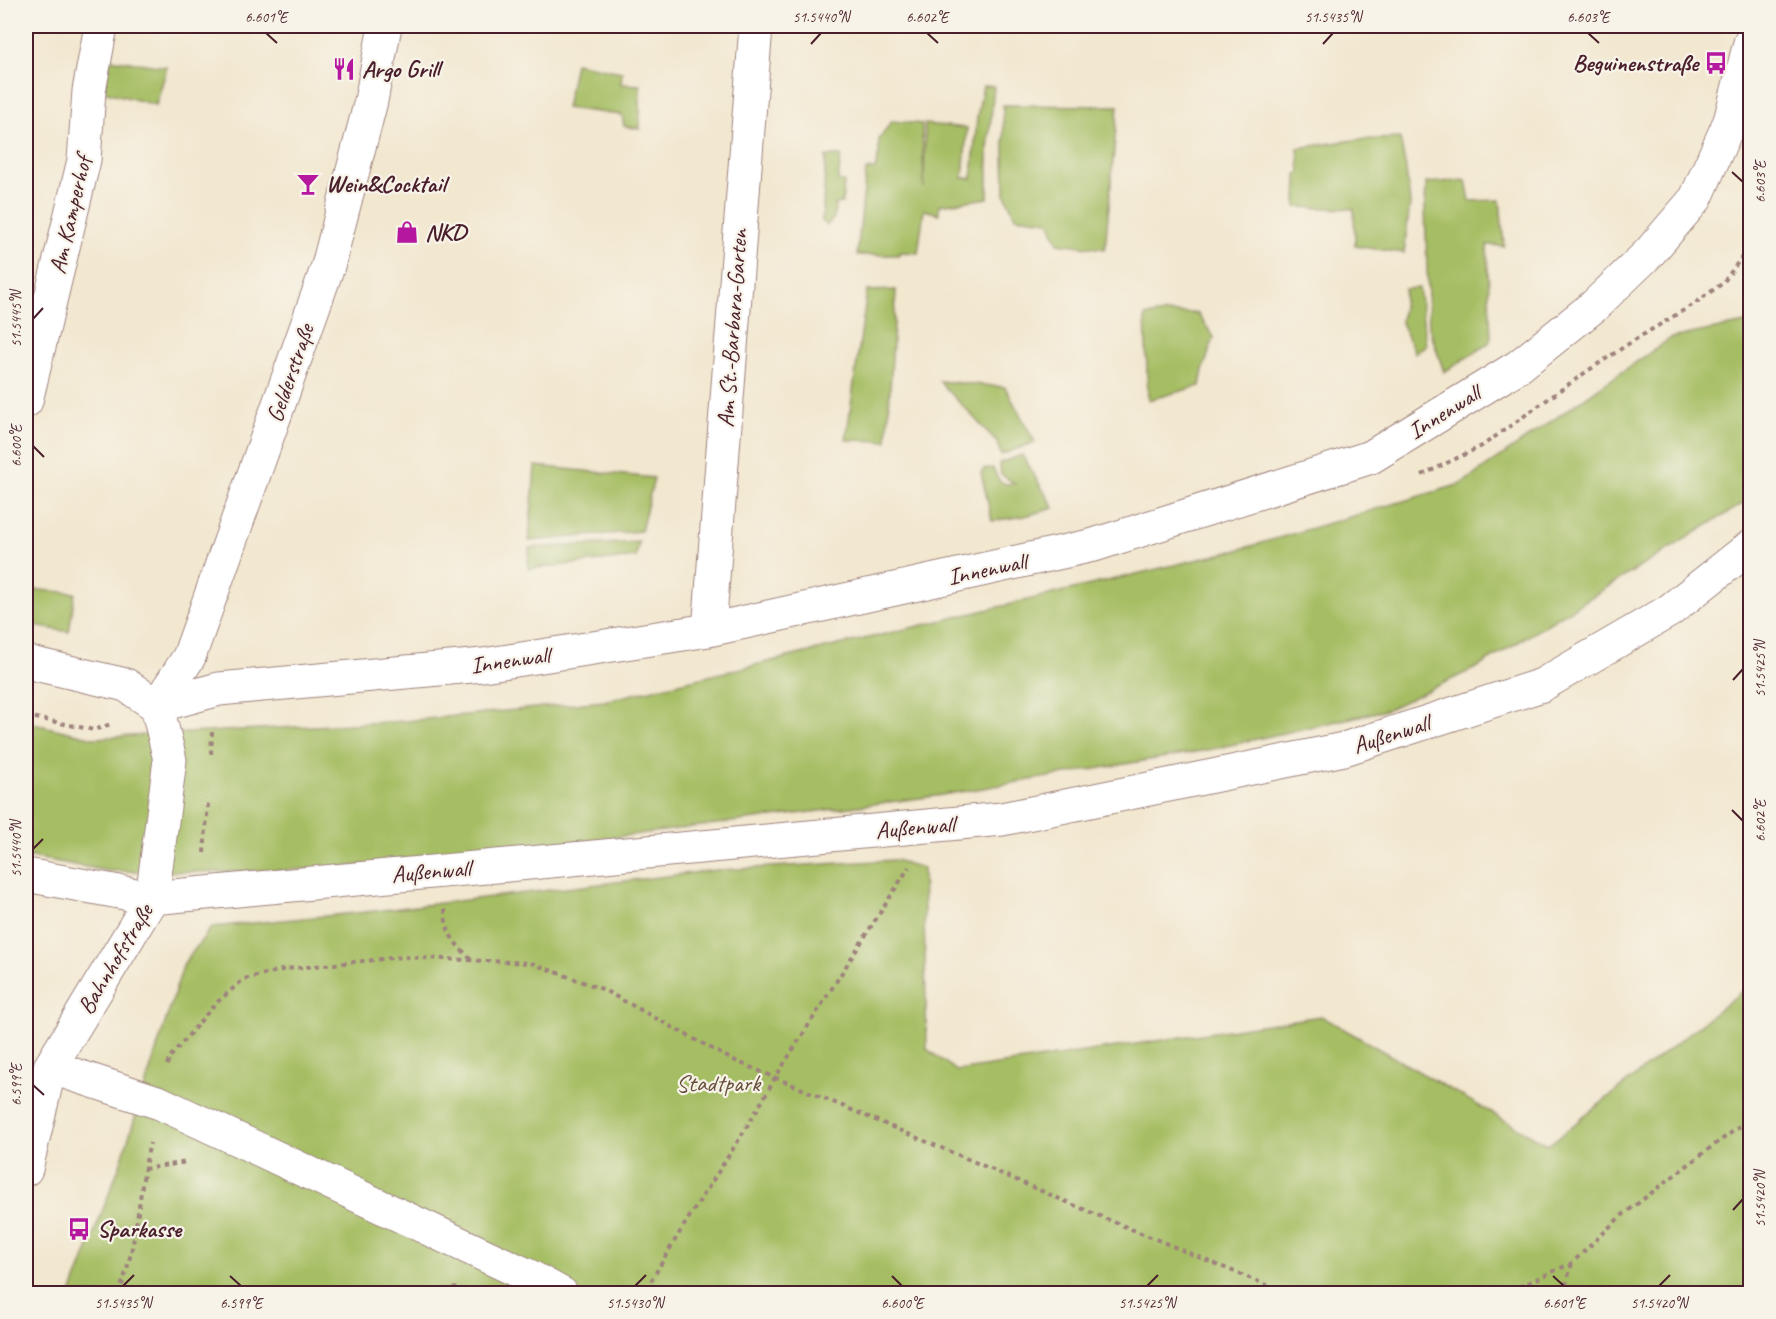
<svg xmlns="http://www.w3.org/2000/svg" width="1776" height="1319" font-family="Caveat,sans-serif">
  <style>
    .green { fill: #a6be64; stroke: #786e48; stroke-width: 1.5 }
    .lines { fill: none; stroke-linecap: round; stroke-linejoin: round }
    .minor-casing { stroke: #9e837d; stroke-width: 35 }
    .path { stroke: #9e837d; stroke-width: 4; stroke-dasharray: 4.5 4.5; stroke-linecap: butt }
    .minor { stroke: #fff; stroke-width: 33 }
    .ticks { fill: none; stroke: #4a1f2b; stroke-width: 2 }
    .labels { text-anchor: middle; stroke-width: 4.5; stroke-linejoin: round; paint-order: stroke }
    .poi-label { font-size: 24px; font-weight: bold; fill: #4a1f2b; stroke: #f7f3e8; text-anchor: start }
    .street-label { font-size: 24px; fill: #4a1f2b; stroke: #f7f3e8 }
    .park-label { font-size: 24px; fill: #664f3c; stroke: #f7f3e8 }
    .neatline { fill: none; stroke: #4a1f2b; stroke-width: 2 }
    .ticks-label { font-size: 15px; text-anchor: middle; fill: #4a1f2b }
  </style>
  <rect width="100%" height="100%" fill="#f7f3e8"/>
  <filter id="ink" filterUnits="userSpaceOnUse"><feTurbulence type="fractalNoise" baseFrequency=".0167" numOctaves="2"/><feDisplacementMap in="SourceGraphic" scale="12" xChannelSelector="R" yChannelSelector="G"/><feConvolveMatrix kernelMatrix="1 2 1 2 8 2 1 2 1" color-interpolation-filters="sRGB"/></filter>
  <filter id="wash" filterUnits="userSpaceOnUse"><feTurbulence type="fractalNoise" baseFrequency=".008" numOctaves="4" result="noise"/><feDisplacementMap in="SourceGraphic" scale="24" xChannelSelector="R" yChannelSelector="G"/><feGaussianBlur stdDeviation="1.35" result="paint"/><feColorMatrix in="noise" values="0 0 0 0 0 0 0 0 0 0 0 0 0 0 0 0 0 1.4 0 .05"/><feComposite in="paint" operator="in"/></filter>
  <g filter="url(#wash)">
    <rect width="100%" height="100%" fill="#f2e7cf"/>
    <path class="green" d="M 110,59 L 167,67 L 156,105 L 103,91 Z
      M 575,63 L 622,72 L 621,84 L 640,85 L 640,129 L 624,126 L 622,115 L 566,108 Z
      M 983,86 L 994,86 L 988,149 L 988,198 L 939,205 L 939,214 L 924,210 L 918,253 L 899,252 L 899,255 L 857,255 L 866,170 L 875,169 L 879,153 L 879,139 L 892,121 L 922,124 L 924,188 L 925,124 L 967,128 L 963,178 L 972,178 L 977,117 Z
      M 1003,105 L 1118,106 L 1105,249 L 1058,243 L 1049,221 L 1015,217 L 1005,194 Z
      M 1400,138 L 1406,169 L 1410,203 L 1404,253 L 1355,246 L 1354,209 L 1296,207 L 1297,175 L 1300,173 L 1298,148 L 1354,140 Z
      M 826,156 L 841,156 L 838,181 L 844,182 L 842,203 L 835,204 L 834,218 L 827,225 L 822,221 Z
      M 1466,180 L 1470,201 L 1500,200 L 1504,246 L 1487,245 L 1491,338 L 1488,344 L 1444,372 L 1429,327 L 1425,208 L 1426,183 Z
      M 1419,288 L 1426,345 L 1415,353 L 1401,323 L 1405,289 Z
      M 896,290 L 887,441 L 846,440 L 867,291 Z
      M 1165,313 L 1197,313 L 1214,337 L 1203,370 L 1200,386 L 1148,400 L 1145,316 Z
      M 1750,322 L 1750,499 L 1478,667 L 1386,710 L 1208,750 L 936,796 L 428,861 L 293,870 L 218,872 L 108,871 L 26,856 L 26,722 L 94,738 L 406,721 L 604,701 L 1241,549 L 1461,484 L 1671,338 Z
      M 939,381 L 1005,387 L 1035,442 L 1001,455 L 997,442 Z
      M 1022,455 L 1054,508 L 1025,516 L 992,521 L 981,473 L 984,469 L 993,468 C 998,481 1000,485 1015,484 L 1001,474 L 999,463 Z
      M 535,466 L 654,478 L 641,531 L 529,541 Z
      M 639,542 L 636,557 L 528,569 L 529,548 Z
      M 26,589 L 75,593 L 69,632 L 35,626 L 26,621 Z
      M 895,860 L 923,868 L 927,1049 L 957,1071 L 1321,1016 L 1548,1145 L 1750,985 L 1750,1293 L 71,1294 L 121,1162 L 184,963 L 212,927 L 366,912 L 717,870 Z"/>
  </g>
  <g filter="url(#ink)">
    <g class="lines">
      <g class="minor-casing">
        <path id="minor" d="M 26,401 L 84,160 L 89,91 L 101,26
          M 709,630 L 756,26
          M 26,662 L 126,685 L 157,706
          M 157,706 L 219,689 L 483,665 L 709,630 L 1094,545 L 1371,457 L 1519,366 L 1594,306 L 1649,253 L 1696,198 L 1730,121 L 1750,43
          M 157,706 L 189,657 L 328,266 L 371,101 L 385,26
          M 26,875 L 152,898 L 1002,819 L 1344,749 L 1542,685 L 1669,611 L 1750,547
          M 50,1067 L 160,1103 L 529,1276 L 562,1294
          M 26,1169 L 50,1067 L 152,898 L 170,760 L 157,706"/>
      </g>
      <path class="path" d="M 1422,475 L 1482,446 L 1586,372 L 1636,339 L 1694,304 L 1723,283 L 1744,254 L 1750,236
        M 26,716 L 94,730 L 111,724
        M 211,754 L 212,732
        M 204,853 L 208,803
        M 445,909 C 445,933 454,943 471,959
        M 167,1065 L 170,1057 L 215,1004 L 244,979 L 286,969 L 402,957 L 531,963 L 602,989 L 731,1059 L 970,1160 L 1090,1212 L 1288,1294
        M 144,1169 L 187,1162
        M 647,1289 C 686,1216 736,1150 775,1078 L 909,867
        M 118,1294 C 138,1249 138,1191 150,1143
        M 417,1294 L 458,1288
        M 644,1294 L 647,1289 L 660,1294
        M 1503,1294 L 1572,1263 L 1620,1217 L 1706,1151 L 1750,1119
        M 1563,1294 L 1572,1263"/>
      <use href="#minor" class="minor"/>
    </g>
  </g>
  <path class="ticks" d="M 266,33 L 277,43M 927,33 L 938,43M 1588,33 L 1599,43M 811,44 L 821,33M 1323,44 L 1333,33M 1732,172 L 1743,182M 33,319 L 43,308M 33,446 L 44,457M 1733,680 L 1743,669M 1732,810 L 1743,821M 33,849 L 43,839M 33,1085 L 44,1095M 1733,1210 L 1743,1199M 230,1276 L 241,1286M 892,1276 L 902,1286M 1553,1276 L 1564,1286M 123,1286 L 134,1275M 635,1286 L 646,1275M 1147,1286 L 1158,1275M 1659,1286 L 1670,1275"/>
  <defs>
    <g id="bus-bare" transform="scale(1.8)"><path d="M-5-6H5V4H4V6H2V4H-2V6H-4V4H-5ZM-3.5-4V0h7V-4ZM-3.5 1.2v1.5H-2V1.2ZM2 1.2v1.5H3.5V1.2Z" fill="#b5179e" stroke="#f7f3e8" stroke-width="2.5" paint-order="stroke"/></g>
    <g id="restaurant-bare" transform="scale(1.8)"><path d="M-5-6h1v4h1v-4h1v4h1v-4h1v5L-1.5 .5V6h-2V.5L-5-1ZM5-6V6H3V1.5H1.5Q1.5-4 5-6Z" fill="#b5179e" stroke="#f7f3e8" stroke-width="2.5" paint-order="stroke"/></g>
    <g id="bar-bare" transform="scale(1.8)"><path d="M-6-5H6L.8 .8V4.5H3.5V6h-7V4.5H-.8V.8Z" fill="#b5179e" stroke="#f7f3e8" stroke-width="2.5" paint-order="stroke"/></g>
    <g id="shop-bare" transform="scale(1.8)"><path d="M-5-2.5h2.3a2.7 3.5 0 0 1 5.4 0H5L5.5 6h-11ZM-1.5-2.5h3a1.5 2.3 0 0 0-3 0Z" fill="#b5179e" stroke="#f7f3e8" stroke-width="2.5" paint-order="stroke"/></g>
  </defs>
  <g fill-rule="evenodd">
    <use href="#bus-bare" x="1716" y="63"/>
    <use href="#restaurant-bare" x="344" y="69"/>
    <use href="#bar-bare" x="308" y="184"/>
    <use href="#shop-bare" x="407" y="232"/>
    <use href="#bus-bare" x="79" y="1229"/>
  </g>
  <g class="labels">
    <g class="poi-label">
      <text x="1698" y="71" text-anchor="end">Beguinenstraße</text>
      <text x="362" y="77">Argo Grill</text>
      <text x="326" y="192">Wein&amp;Cocktail</text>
      <text x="425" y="240">NKD</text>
      <text x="97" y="1237">Sparkasse</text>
    </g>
    <g class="street-label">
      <text transform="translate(70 215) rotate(-77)" y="8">Am Kamperhof</text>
      <text transform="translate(732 328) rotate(-86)" y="8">Am St.-Barbara-Garten</text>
      <text transform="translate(290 373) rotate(-71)" y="8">Gelderstraße</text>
      <text transform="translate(1444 412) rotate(-32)" y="8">Innenwall</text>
      <text transform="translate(987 569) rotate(-12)" y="8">Innenwall</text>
      <text transform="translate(510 660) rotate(-8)" y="8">Innenwall</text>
      <text transform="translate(1391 734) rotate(-18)" y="8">Außenwall</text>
      <text transform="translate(915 827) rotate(-5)" y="8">Außenwall</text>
      <text transform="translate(431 871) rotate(-5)" y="8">Außenwall</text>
      <text transform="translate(115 959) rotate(-59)" y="8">Bahnhofstraße</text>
    </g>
    <g class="park-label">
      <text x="718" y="1091">Stadtpark</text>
    </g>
  </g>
  <rect width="1776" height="1319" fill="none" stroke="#f7f3e8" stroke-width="66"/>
  <rect x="33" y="33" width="1710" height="1253" class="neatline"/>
  <g class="ticks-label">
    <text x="266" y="22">6.601°E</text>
    <text x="821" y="22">51.5440°N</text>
    <text x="927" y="22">6.602°E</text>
    <text x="1333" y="22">51.5435°N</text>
    <text x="1588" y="22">6.603°E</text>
    <text transform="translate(1760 182) rotate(-90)" y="5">6.603°E</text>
    <text transform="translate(16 319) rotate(-90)" y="5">51.5445°N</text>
    <text transform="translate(16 446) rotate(-90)" y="5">6.600°E</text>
    <text transform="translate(1760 669) rotate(-90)" y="5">51.5425°N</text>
    <text transform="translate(1760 821) rotate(-90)" y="5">6.602°E</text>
    <text transform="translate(16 849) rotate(-90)" y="5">51.5440°N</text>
    <text transform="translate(16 1085) rotate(-90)" y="5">6.599°E</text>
    <text transform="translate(1760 1199) rotate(-90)" y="5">51.5420°N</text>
    <text x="123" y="1308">51.5435°N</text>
    <text x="241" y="1308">6.599°E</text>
    <text x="635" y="1308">51.5430°N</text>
    <text x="902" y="1308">6.600°E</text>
    <text x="1147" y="1308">51.5425°N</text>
    <text x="1564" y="1308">6.601°E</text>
    <text x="1659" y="1308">51.5420°N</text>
  </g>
</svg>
